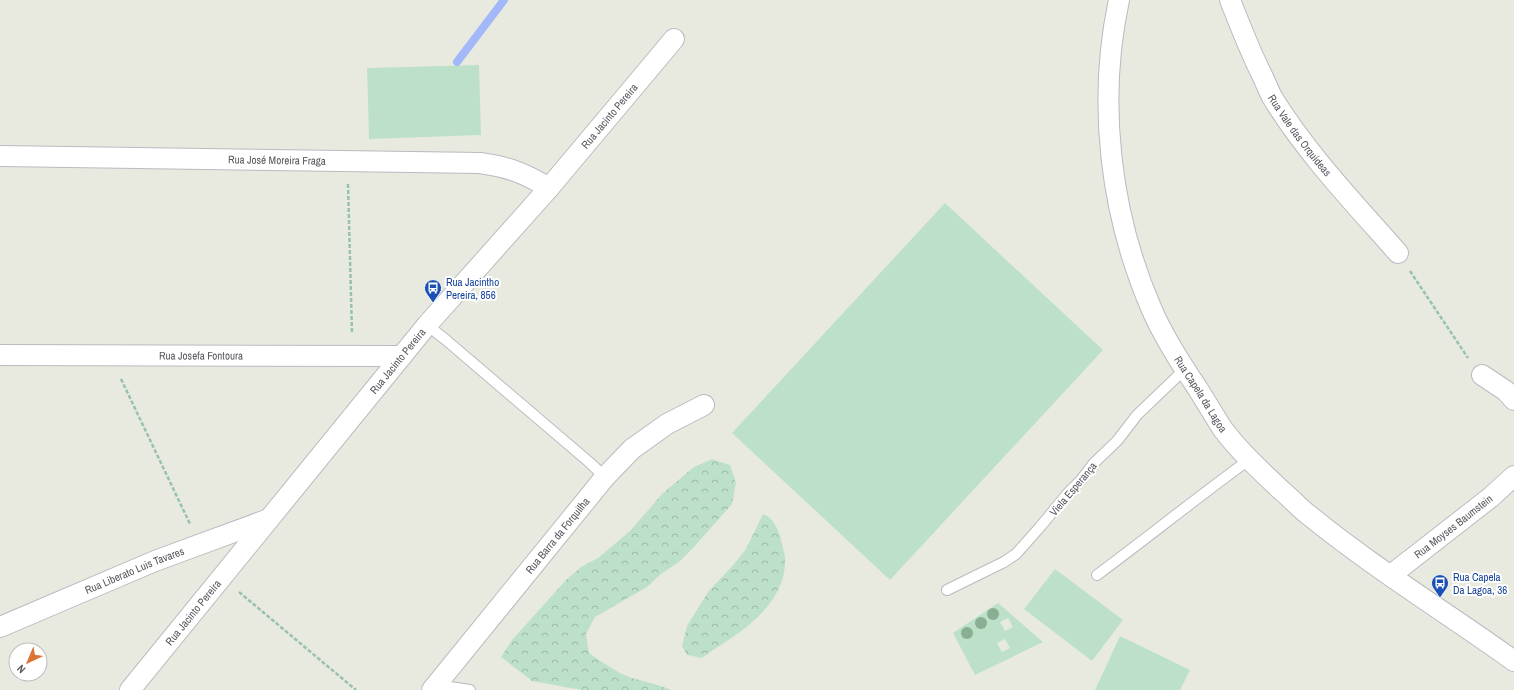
<svg xmlns="http://www.w3.org/2000/svg" width="1514" height="690" font-family="'Archivo Narrow',sans-serif">
  <style>
    .grass { fill: #bde1c8; fill-rule: evenodd }
    .forest { fill: url(#forest-crowns) }
    .lines { fill: none; stroke-linecap: round; stroke-linejoin: round }
    .stream { stroke: #a2b8f8; stroke-width: 8 }
    .lane-casing { stroke: #babac1; stroke-width: 12 }
    .street-casing { stroke: #babac1; stroke-width: 22 }
    .path { stroke: #97c1b0; stroke-width: 2.5; stroke-dasharray: 4 2; stroke-linecap: butt }
    .lane { stroke: #fff; stroke-width: 10 }
    .street { stroke: #fff; stroke-width: 20 }
    .tree { fill: #88af91 }
    .labels { text-anchor: middle; stroke-width: 4; stroke-linejoin: round; paint-order: stroke }
    .street-label { font-size: 11px; fill: #58595f; stroke: #fff }
    .transit-label { font-size: 11px; fill: #164399; stroke: #fff; text-anchor: start }
  </style>
  <defs>
    <pattern id="forest-crowns" width="20" height="18" patternUnits="userSpaceOnUse"><rect width="20" height="18" fill="#bde1c8"/><path d="M2 6a3 3 0 1 1 6 0M12 15a3 3 0 1 1 6 0" fill="none" stroke="#9cb9a6"/></pattern>
  </defs>
  <rect width="100%" height="100%" fill="#e9eadf"/>
  <path class="grass" d="M 479,65 L 481,135 L 369,139 L 367,68 Z
    M 945,203 L 1103,350 L 890,580 L 732,433 Z
    M 1055,569 L 1123,620 L 1092,661 L 1024,609 Z
    M 998,603 L 1043,642 L 975,675 L 953,633 ZM 1008,618 L 1013,627 L 1005,631 L 1000,622 ZM 1005,639 L 1010,648 L 1002,652 L 997,643 Z
    M 1120,636 L 1190,670 L 1180,690 L 1095,690 Z"/>
  <path class="forest" d="M 712,459 L 730,465 L 736,483 L 732,504 L 694,547 L 680,561 L 661,574 L 647,587 L 595,617 L 586,634 L 589,653 C 599,660 609,667 620,673 C 636,681 654,682 670,690 L 582,690 L 532,681 L 501,657 L 512,640 L 566,580 L 581,567 L 598,558 L 630,531 L 663,493 L 694,467 Z
    M 763,514 C 773,517 779,530 781,540 C 782,546 785,553 785,558 C 787,593 759,619 733,637 C 723,644 712,650 702,658 L 687,655 L 682,646 L 687,626 L 708,592 L 734,564 L 746,549 Z"/>
  <g class="lines">
    <path class="stream" d="M 457,62 L 504,0"/>
    <g class="lane-casing">
      <path id="lane" d="M 427,325 L 446,340 L 589,462 L 605,477
        M 1097,575 C 1148,537 1198,497 1250,459
        M 947,590 L 1004,562 L 1016,554 L 1040,527 L 1068,493 L 1081,480 L 1094,463 L 1117,441 L 1137,415 L 1185,369
        M 436,685 L 470,690"/>
    </g>
    <g class="street-casing">
      <g id="street">
        <path id="s1" d="M 1119,0 C 1097,102 1110,214 1152,310 C 1164,338 1181,364 1198,389 C 1206,402 1214,415 1222,428 C 1239,451 1261,471 1282,491 C 1292,499 1300,509 1310,516 C 1374,568 1447,613 1514,661"/>
        <path id="s2" d="M 1230,0 C 1240,25 1249,49 1261,73 C 1265,81 1268,89 1272,97 C 1307,154 1354,203 1398,253"/>
        <path id="s3" d="M 0,156 L 480,163 C 509,167 524,173 549,188"/>
        <path id="s4" d="M 0,355 L 402,356"/>
        <path d="M 1482,375 L 1506,391 L 1514,400"/>
        <path id="s5" d="M 1391,575 L 1491,497 L 1514,476"/>
        <path id="s6" d="M 0,627 L 155,561 L 269,519"/>
        <path id="s7" d="M 130,690 L 427,325 L 549,188 L 674,39"/>
        <path id="s8" d="M 432,690 L 605,477 L 632,449 L 667,424 L 704,405"/>
      </g>
    </g>
    <path class="path" d="M 348,184 L 352,333
      M 1410,271 L 1468,358
      M 121,379 L 190,524
      M 239,592 L 356,690"/>
    <use href="#lane" class="lane"/>
    <use href="#street" class="street"/>
  </g>
  <g class="tree">
    <circle cx="993" cy="614" r="6"/>
    <circle cx="981" cy="623" r="6"/>
    <circle cx="967" cy="633" r="6"/>
  </g>
  <defs>
    <g id="bus-pin" transform="scale(0.9)"><path d="M0 17L-7.5 6A9.5 9.5 0 1 1 7.5 6Z" fill="#1a4fb4" stroke="#fff"/><path d="M-5-6H5V4H4V6H2V4H-2V6H-4V4H-5ZM-3.5-4V0h7V-4ZM-3.5 1.2v1.5H-2V1.2ZM2 1.2v1.5H3.5V1.2Z" fill="#fff"/></g>
  </defs>
  <g fill-rule="evenodd">
    <use href="#bus-pin" x="433" y="288"/>
    <use href="#bus-pin" x="1440" y="583"/>
  </g>
  <g class="labels">
    <g class="street-label">
      <text dy="4" stroke="none"><textPath href="#s7" startOffset="748">Rua Jacinto Pereira</textPath></text>
      <text dy="4" stroke="none"><textPath href="#s2" startOffset="153">Rua Vale das Orquídeas</textPath></text>
      <text dy="4" stroke="none"><textPath href="#s3" startOffset="277">Rua José Moreira Fraga</textPath></text>
      <text dy="4" stroke="none"><textPath href="#s4" startOffset="201">Rua Josefa Fontoura</textPath></text>
      <text dy="4" stroke="none"><textPath href="#s7" startOffset="424">Rua Jacinto Pereira</textPath></text>
      <text dy="4" stroke="none"><textPath href="#s1" startOffset="414">Rua Capela da Lagoa</textPath></text>
      <text transform="translate(1073 489) rotate(-50)" y="4">Viela Esperança</text>
      <text dy="4" stroke="none"><textPath href="#s5" startOffset="79">Rua Moyses Baumstein</textPath></text>
      <text dy="4" stroke="none"><textPath href="#s8" startOffset="199">Rua Barra da Forquilha</textPath></text>
      <text dy="4" stroke="none"><textPath href="#s6" startOffset="146">Rua Liberato Luis Tavares</textPath></text>
      <text dy="4" stroke="none"><textPath href="#s7" startOffset="100">Rua Jacinto Pereira</textPath></text>
    </g>
    <g class="transit-label">
      <text x="446" y="286">Rua Jacintho<tspan x="446" dy="13">Pereira, 856</tspan></text>
      <text x="1453" y="581">Rua Capela<tspan x="1453" dy="13">Da Lagoa, 36</tspan></text>
    </g>
  </g>
  <g transform="translate(28 662) rotate(224)"><circle r="19" fill="#ffffff" stroke="#bcbdbf"/>
  <path d="M0-3L7 15L0 10L-7 15Z" fill="#db7535"/>
  <text y="-6" font-size="11" font-weight="bold" text-anchor="middle" fill="#58595f">N</text>
  </g>
</svg>
